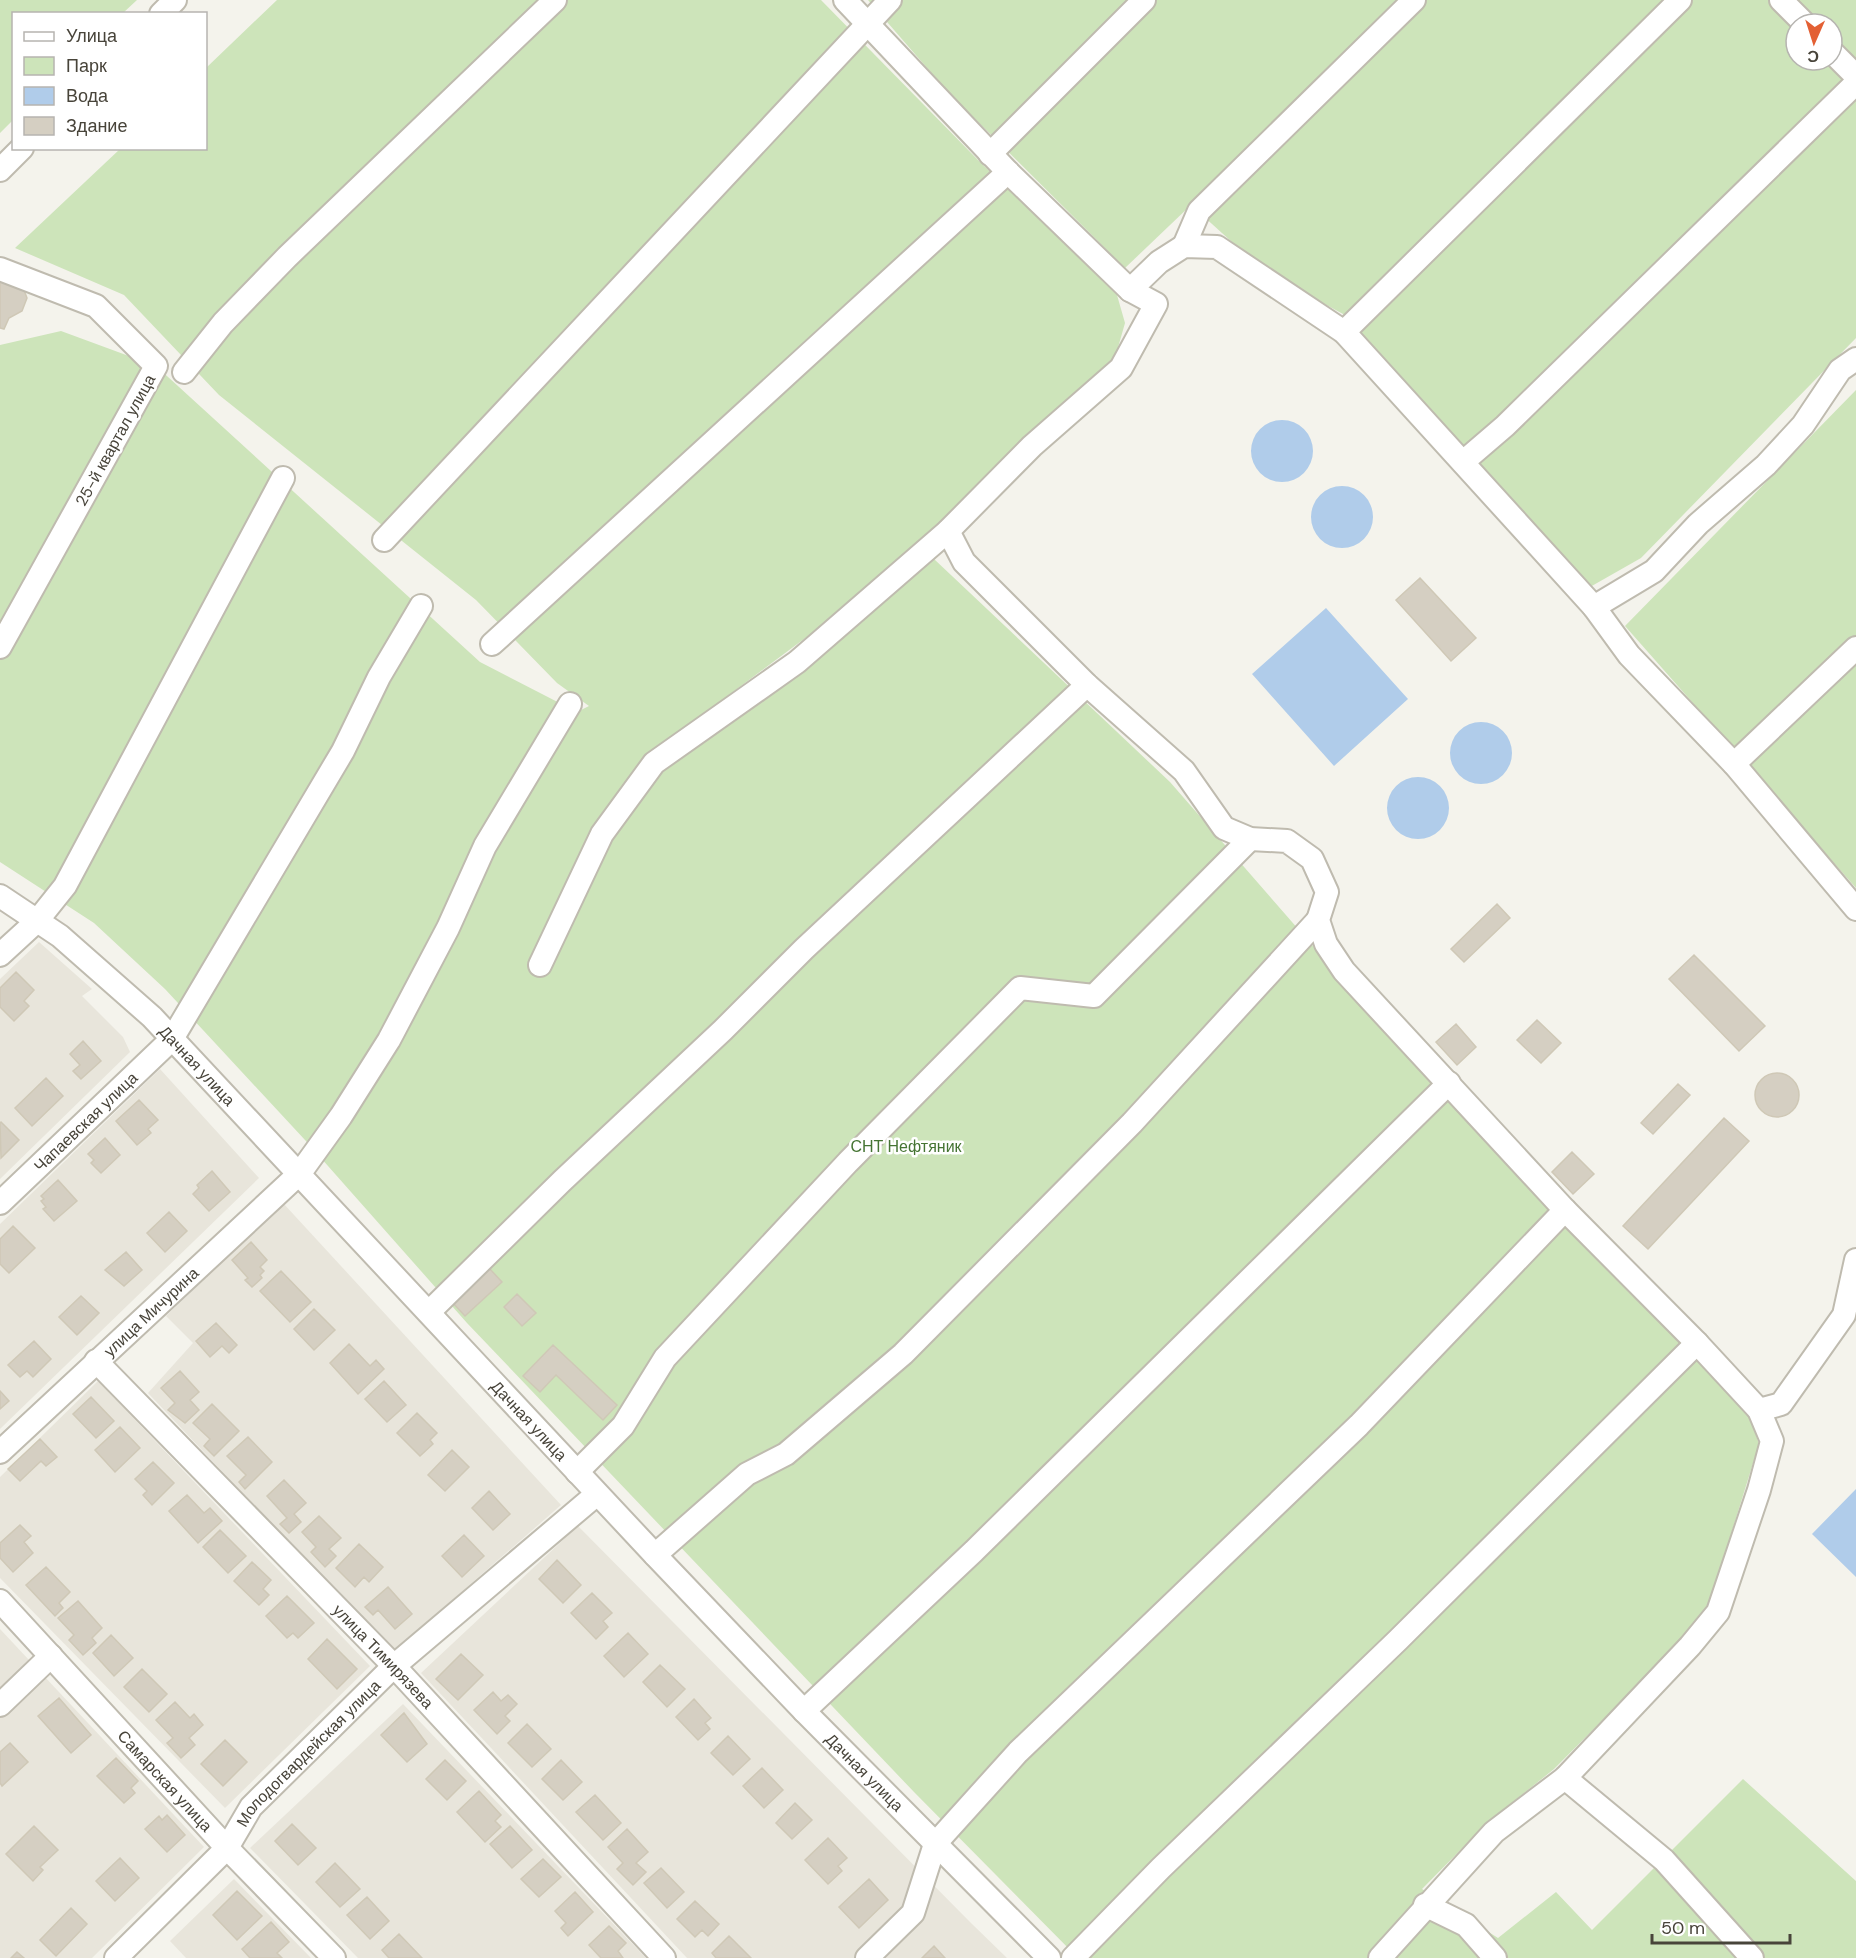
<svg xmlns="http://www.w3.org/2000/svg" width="1856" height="1958" font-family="'DM Sans',sans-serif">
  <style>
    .residential { fill: #e8e5db }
    .green { fill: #cde4ba; fill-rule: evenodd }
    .water { fill: #b0ccea }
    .building { fill: #d5cfc2; stroke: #cfc8b6; stroke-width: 1.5 }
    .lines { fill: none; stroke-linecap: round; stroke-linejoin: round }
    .minor-casing { stroke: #bfbbaf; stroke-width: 26 }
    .minor { stroke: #fff; stroke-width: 22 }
    .labels { text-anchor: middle; stroke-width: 5; stroke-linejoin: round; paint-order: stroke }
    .street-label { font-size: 16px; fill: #48443a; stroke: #fff }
    .park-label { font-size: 16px; fill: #457433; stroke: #fff }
  </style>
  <rect width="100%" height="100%" fill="#f4f3ec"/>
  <path class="residential" d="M 39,942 L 92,989 L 82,996 L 123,1037 L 130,1052 L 0,1179 L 0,979 Z
    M 160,1069 L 259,1178 L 0,1429 L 0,1224 Z
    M 283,1203 L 561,1505 L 393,1652 L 148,1393 L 193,1343 L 166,1316 Z
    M 98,1381 L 370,1666 L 225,1808 L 0,1578 L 0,1477 Z
    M 578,1526 L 971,1923 L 1007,1958 L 687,1958 L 421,1673 Z
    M 0,1629 L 204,1847 L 92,1958 L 0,1958 Z
    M 403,1704 L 646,1958 L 358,1958 L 250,1848 Z
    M 234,1879 L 311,1958 L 186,1958 L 170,1941 Z"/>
  <path class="green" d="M 0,0 L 137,0 L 123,13 L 14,14 L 13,120 L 0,133 Z
    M 277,0 L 821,0 L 978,160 L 1117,295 L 1125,323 L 1115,358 L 941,523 L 847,607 L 655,750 L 662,771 L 753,708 L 934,559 L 1170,782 L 1374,1016 L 1748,1411 L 1759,1444 L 1709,1605 L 1682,1640 L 1554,1769 L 1488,1822 L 1422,1889 L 1498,1938 L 1556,1892 L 1592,1930 L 1743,1779 L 1856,1881 L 1856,1958 L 1078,1958 L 914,1792 L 467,1323 L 305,1140 L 165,989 L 94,923 L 0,862 L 0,345 L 61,331 L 156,366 L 480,662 L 577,712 L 589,706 L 557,683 L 476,600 L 219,395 L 124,295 L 15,248 L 120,149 L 206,148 L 206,68 Z
    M 868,0 L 1856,0 L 1856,338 L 1641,558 L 1590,587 L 1343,314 L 1264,271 L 1191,205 L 1125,268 L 947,91 ZM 1796,24 L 1832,24 L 1832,60 L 1796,60 Z
    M 1856,390 L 1856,888 L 1625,626 Z"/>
  <path class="water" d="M1251 451a31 31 0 1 1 62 0a31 31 0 1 1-62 0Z
    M1311 517a31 31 0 1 1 62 0a31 31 0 1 1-62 0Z
    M 1326,608 L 1408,699 L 1334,766 L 1252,674 Z
    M1450 753a31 31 0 1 1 62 0a31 31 0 1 1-62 0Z
    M1387 808a31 31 0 1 1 62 0a31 31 0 1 1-62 0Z
    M 1856,1489 L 1856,1577 L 1812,1534 Z"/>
  <path class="building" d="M 7,279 L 22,285 L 27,298 L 22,311 L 9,318 L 4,329 L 0,328 L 0,282 Z
    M 1420,578 L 1476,638 L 1451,661 L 1396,600 Z
    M 1497,904 L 1510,918 L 1464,962 L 1451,949 Z
    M 1694,955 L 1765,1026 L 1739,1051 L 1669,979 Z
    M 16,972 L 34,990 L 24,1001 L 29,1006 L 14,1021 L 0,1007 L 0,988 Z
    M 1537,1020 L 1561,1043 L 1541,1063 L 1517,1040 Z
    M 1456,1024 L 1476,1047 L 1457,1065 L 1436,1042 Z
    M 83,1041 L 101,1061 L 81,1079 L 73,1071 L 80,1065 L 70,1054 Z
    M1755 1095a22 22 0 1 1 44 0a22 22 0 1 1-44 0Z
    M 46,1078 L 63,1096 L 32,1126 L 15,1108 Z
    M 1678,1084 L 1690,1095 L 1653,1134 L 1641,1123 Z
    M 139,1100 L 158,1120 L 148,1129 L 151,1133 L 137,1145 L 116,1121 Z
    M 1724,1118 L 1749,1141 L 1648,1249 L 1623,1226 Z
    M 1,1122 L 19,1140 L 1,1158 L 0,1123 Z
    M 105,1138 L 120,1155 L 101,1173 L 91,1163 L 94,1160 L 88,1154 Z
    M 1572,1152 L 1594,1174 L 1573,1194 L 1552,1172 Z
    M 212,1171 L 230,1192 L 209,1211 L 193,1194 L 199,1188 L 197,1185 Z
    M 58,1180 L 77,1201 L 54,1221 L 43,1209 L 46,1207 L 41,1201 L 44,1199 L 41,1196 Z
    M 169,1212 L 187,1231 L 165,1252 L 147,1233 Z
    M 13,1226 L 35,1248 L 9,1273 L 0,1264 L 0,1239 Z
    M 251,1242 L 267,1260 L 260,1267 L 264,1271 L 260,1275 L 262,1278 L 252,1287 L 245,1280 L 248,1278 L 232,1260 Z
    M 126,1252 L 142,1270 L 124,1286 L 105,1270 Z
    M 489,1268 L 502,1282 L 465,1316 L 452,1302 Z
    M 281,1271 L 311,1302 L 290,1322 L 260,1291 Z
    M 517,1294 L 536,1313 L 522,1326 L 504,1307 Z
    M 81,1296 L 99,1313 L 77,1335 L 59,1317 Z
    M 314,1309 L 335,1330 L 314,1350 L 294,1329 Z
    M 216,1323 L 237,1345 L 229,1353 L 222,1346 L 210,1357 L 196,1341 Z
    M 34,1341 L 51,1359 L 33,1377 L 27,1371 L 20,1377 L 8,1365 Z
    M 349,1344 L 370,1366 L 376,1360 L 384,1369 L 358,1394 L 330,1363 Z
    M 553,1345 L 617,1405 L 603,1420 L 556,1375 L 540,1392 L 523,1376 Z
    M 180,1371 L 199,1392 L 190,1400 L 199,1410 L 185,1423 L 168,1410 L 175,1403 L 161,1388 Z
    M 384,1381 L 406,1405 L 387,1422 L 365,1399 Z
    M 0,1391 L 9,1401 L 0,1409 Z
    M 91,1397 L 114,1421 L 96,1438 L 73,1414 Z
    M 212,1404 L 239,1431 L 214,1456 L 204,1446 L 210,1439 L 193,1423 Z
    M 417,1413 L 437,1433 L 430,1440 L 433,1444 L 420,1456 L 397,1433 Z
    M 120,1427 L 140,1448 L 115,1472 L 95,1450 Z
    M 248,1437 L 272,1462 L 245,1489 L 239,1482 L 246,1475 L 227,1456 Z
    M 40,1439 L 57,1457 L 46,1466 L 41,1461 L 20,1481 L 8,1469 Z
    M 452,1450 L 469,1467 L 445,1491 L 428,1475 Z
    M 153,1462 L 174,1483 L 152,1505 L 143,1495 L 147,1491 L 135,1479 Z
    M 284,1480 L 306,1503 L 294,1514 L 301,1522 L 289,1533 L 280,1524 L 287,1518 L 267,1496 Z
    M 489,1491 L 510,1514 L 493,1530 L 472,1508 Z
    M 187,1495 L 204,1513 L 210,1508 L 222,1521 L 198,1543 L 169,1511 Z
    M 319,1516 L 341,1538 L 329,1549 L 336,1556 L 325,1567 L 311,1552 L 316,1547 L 302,1532 Z
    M 20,1525 L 31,1536 L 24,1542 L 33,1553 L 13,1572 L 0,1558 L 0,1543 Z
    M 220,1530 L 246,1556 L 228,1573 L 203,1547 Z
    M 464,1535 L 484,1556 L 462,1577 L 442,1556 Z
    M 359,1544 L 383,1567 L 369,1582 L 364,1577 L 355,1587 L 336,1568 Z
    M 557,1560 L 581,1585 L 563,1603 L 539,1579 Z
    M 252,1562 L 271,1580 L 263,1589 L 269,1595 L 259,1605 L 234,1581 Z
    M 46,1567 L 70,1592 L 59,1603 L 63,1608 L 55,1616 L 26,1585 Z
    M 388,1587 L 412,1614 L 395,1629 L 378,1610 L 373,1615 L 365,1607 Z
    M 592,1593 L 612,1613 L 603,1621 L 608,1627 L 596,1639 L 571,1613 Z
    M 287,1596 L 314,1623 L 298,1638 L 293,1633 L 287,1638 L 266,1616 Z
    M 78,1601 L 102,1628 L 92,1638 L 96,1643 L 83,1655 L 69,1640 L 74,1635 L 58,1618 Z
    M 628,1633 L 648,1654 L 624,1677 L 604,1656 Z
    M 111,1635 L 133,1658 L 114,1676 L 93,1653 Z
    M 327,1639 L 357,1669 L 337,1689 L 308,1659 Z
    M 461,1654 L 483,1675 L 458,1700 L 436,1679 Z
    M 660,1665 L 685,1689 L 667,1707 L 643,1682 Z
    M 142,1669 L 167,1694 L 149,1712 L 124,1687 Z
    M 493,1692 L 501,1701 L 508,1695 L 517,1704 L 505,1716 L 510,1721 L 497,1734 L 474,1710 Z
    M 59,1698 L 91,1735 L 71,1753 L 38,1716 Z
    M 694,1699 L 711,1718 L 705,1723 L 710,1729 L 698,1740 L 676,1717 Z
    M 175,1702 L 190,1718 L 194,1714 L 203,1725 L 189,1738 L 195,1745 L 181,1758 L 167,1743 L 173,1738 L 156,1720 Z
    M 404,1713 L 427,1744 L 407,1762 L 381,1735 Z
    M 527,1724 L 551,1749 L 532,1767 L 508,1743 Z
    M 728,1736 L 750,1759 L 733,1775 L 711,1753 Z
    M 225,1740 L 247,1762 L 223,1786 L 201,1764 Z
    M 10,1743 L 28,1762 L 2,1786 L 0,1783 L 0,1752 Z
    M 116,1758 L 138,1781 L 131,1788 L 135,1793 L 124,1803 L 97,1776 Z
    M 445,1760 L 466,1781 L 447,1800 L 426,1779 Z
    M 561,1760 L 582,1782 L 563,1800 L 542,1779 Z
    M 762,1768 L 783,1790 L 764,1808 L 743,1786 Z
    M 479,1791 L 501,1815 L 495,1821 L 501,1827 L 485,1842 L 457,1812 Z
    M 595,1795 L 621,1823 L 603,1840 L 576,1812 Z
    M 795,1803 L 812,1820 L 792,1839 L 776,1823 Z
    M 167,1815 L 185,1835 L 167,1852 L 145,1829 L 159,1816 L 162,1820 Z
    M 292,1824 L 316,1848 L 298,1865 L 275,1841 Z
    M 34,1826 L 58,1850 L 40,1867 L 43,1870 L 33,1881 L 6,1854 Z
    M 510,1826 L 532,1850 L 512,1868 L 490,1844 Z
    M 627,1829 L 648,1852 L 636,1863 L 646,1872 L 633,1885 L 617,1869 L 623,1863 L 608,1847 Z
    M 828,1838 L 847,1858 L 838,1866 L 842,1871 L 828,1884 L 805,1860 Z
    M 120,1858 L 139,1878 L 115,1901 L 96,1881 Z
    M 543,1859 L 561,1877 L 539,1897 L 521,1879 Z
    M 335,1863 L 360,1889 L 340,1907 L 316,1882 Z
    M 661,1868 L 684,1892 L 667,1908 L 644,1883 Z
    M 869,1879 L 888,1900 L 859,1928 L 839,1907 Z
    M 237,1891 L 262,1916 L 237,1940 L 213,1915 Z
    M 575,1892 L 593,1912 L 568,1936 L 561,1928 L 566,1923 L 555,1911 Z
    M 367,1897 L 389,1921 L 370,1939 L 347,1915 Z
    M 695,1901 L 719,1924 L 708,1936 L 702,1930 L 695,1937 L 677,1919 Z
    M 71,1908 L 87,1924 L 56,1956 L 40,1940 Z
    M 271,1922 L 289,1942 L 277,1953 L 282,1958 L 250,1958 L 242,1949 Z
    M 609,1926 L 626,1943 L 618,1951 L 623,1958 L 601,1958 L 589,1945 Z
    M 399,1934 L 422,1958 L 389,1958 L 382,1950 Z
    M 729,1936 L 751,1958 L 716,1958 L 712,1953 Z
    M 934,1946 L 945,1958 L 922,1958 Z
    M 17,1952 L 24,1958 L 11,1958 Z"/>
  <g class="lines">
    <g class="minor-casing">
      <g id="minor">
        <path d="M 1781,0 L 1805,24"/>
        <path d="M 161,14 L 175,0"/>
        <path d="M 1832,52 L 1856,76"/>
        <path d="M 990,154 L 1144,0"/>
        <path d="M 0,170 L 22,148"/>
        <path d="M 1184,246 L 1199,211 L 1414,0"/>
        <path d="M 0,269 L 96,306 L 156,366 L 0,647"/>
        <path d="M 1130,290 L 1159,262 L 1184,246 L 1217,247 L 1344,332 L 1594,607 L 1629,655 L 1734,764 L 1856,909"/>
        <path d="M 1344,332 L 1680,0"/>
        <path d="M 184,372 L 223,323 L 287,257 L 555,0"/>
        <path d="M 1463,462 L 1505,426 L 1856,83"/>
        <path d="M 948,531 L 964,562 L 1087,685 L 1184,771 L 1224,828 L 1250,839 L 1287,841 L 1312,859 L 1327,892 L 1318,920 L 1326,944 L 1344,971 L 1565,1210 L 1697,1343 L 1759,1410 L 1772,1441 L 1759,1490 L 1718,1612 L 1690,1646 L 1565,1778 L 1494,1832 L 1380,1958"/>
        <path d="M 384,540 L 890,0"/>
        <path d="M 1594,607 L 1654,571 L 1698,524 L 1766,465 L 1803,425 L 1840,370 L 1856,359"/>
        <path d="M 492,644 L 1008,172"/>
        <path d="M 1734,764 L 1856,648"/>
        <path id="s1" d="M 0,896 L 60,936 L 152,1017 L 655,1555 L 804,1711 L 1049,1958"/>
        <path d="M 0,955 L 37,921 L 65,886 L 283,478"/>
        <path d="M 540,965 L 602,834 L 654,763 L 797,662 L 948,531 L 1032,446 L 1121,368 L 1156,304 L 1130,290 L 1008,172 L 845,0"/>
        <path id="s2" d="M 0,1203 L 172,1039 L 343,751 L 379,677 L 421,606"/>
        <path d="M 429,1312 L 562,1181 L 723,1030 L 804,949 L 1087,685"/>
        <path id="s3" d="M 96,1361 L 394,1666 L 664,1958"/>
        <path d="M 1759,1410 L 1781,1404 L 1844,1315 L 1856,1260"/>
        <path id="s4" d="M 0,1452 L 300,1173 L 341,1116 L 389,1040 L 448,928 L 485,846 L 570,704"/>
        <path d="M 577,1472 L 623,1426 L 665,1358 L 848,1162 L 1020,988 L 1094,996 L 1250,839"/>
        <path d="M 655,1555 L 747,1474 L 786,1454 L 903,1354 L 1132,1123 L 1318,920"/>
        <path id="s5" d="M 0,1601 L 227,1848 L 334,1958"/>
        <path d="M 0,1705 L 51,1656"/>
        <path d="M 804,1711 L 974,1551 L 1449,1083"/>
        <path d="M 1565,1778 L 1664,1860 L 1752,1958"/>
        <path d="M 1425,1905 L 1466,1925 L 1495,1958"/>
        <path id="s6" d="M 116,1958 L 227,1848 L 251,1807 L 394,1666 L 597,1494"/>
        <path d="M 867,1958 L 913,1913 L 935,1844 L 1018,1752 L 1359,1425 L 1565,1210"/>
        <path d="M 1073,1958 L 1161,1868 L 1398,1640 L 1697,1343"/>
      </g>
    </g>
    <use href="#minor" class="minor"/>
  </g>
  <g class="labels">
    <g class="street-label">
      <text transform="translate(115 440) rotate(-61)" y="6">25-й квартал улица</text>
      <text dy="6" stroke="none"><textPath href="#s1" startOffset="261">Дачная улица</textPath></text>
      <text dy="6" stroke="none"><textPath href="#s2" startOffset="118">Чапаевская улица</textPath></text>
      <text dy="6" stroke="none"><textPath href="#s4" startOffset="206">улица Мичурина</textPath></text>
      <text dy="6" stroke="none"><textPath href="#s1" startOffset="747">Дачная улица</textPath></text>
      <text dy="6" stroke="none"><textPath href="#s3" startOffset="412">улица Тимирязева</textPath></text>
      <text dy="6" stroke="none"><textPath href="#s6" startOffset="282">Молодогвардейская улица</textPath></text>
      <text dy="6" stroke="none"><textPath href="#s1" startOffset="1233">Дачная улица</textPath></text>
      <text dy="6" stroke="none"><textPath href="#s5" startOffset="244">Самарская улица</textPath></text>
    </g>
    <g class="park-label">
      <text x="906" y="1152">СНТ Нефтяник</text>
    </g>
  </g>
  <rect x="12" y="12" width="195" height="138" fill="#ffffff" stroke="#b6b4b0" stroke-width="1.5"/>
  <rect x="24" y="32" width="30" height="9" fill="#ffffff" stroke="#b6b4b0" stroke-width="1.5"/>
  <text x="66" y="42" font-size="18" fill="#48443a">Улица</text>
  <rect x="24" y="57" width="30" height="18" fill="#cde4ba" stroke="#b6b4b0" stroke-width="1.5"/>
  <text x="66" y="72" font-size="18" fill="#48443a">Парк</text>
  <rect x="24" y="87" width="30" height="18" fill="#b0ccea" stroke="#b6b4b0" stroke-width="1.5"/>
  <text x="66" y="102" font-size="18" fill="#48443a">Вода</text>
  <rect x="24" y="117" width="30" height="18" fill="#d5cfc2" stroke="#b6b4b0" stroke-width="1.5"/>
  <text x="66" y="132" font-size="18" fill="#48443a">Здание</text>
  <g transform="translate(1814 42) rotate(183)"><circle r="28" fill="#ffffff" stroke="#b6b4b0" stroke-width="1.5"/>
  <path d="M0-4.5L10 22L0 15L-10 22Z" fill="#e36034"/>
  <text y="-9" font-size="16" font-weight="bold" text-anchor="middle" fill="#48443a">С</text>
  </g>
  <path d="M1652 1934v9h138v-9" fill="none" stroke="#48443a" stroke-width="3"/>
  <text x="1661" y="1934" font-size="18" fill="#48443a" stroke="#ffffff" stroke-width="4.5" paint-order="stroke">50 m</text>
</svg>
